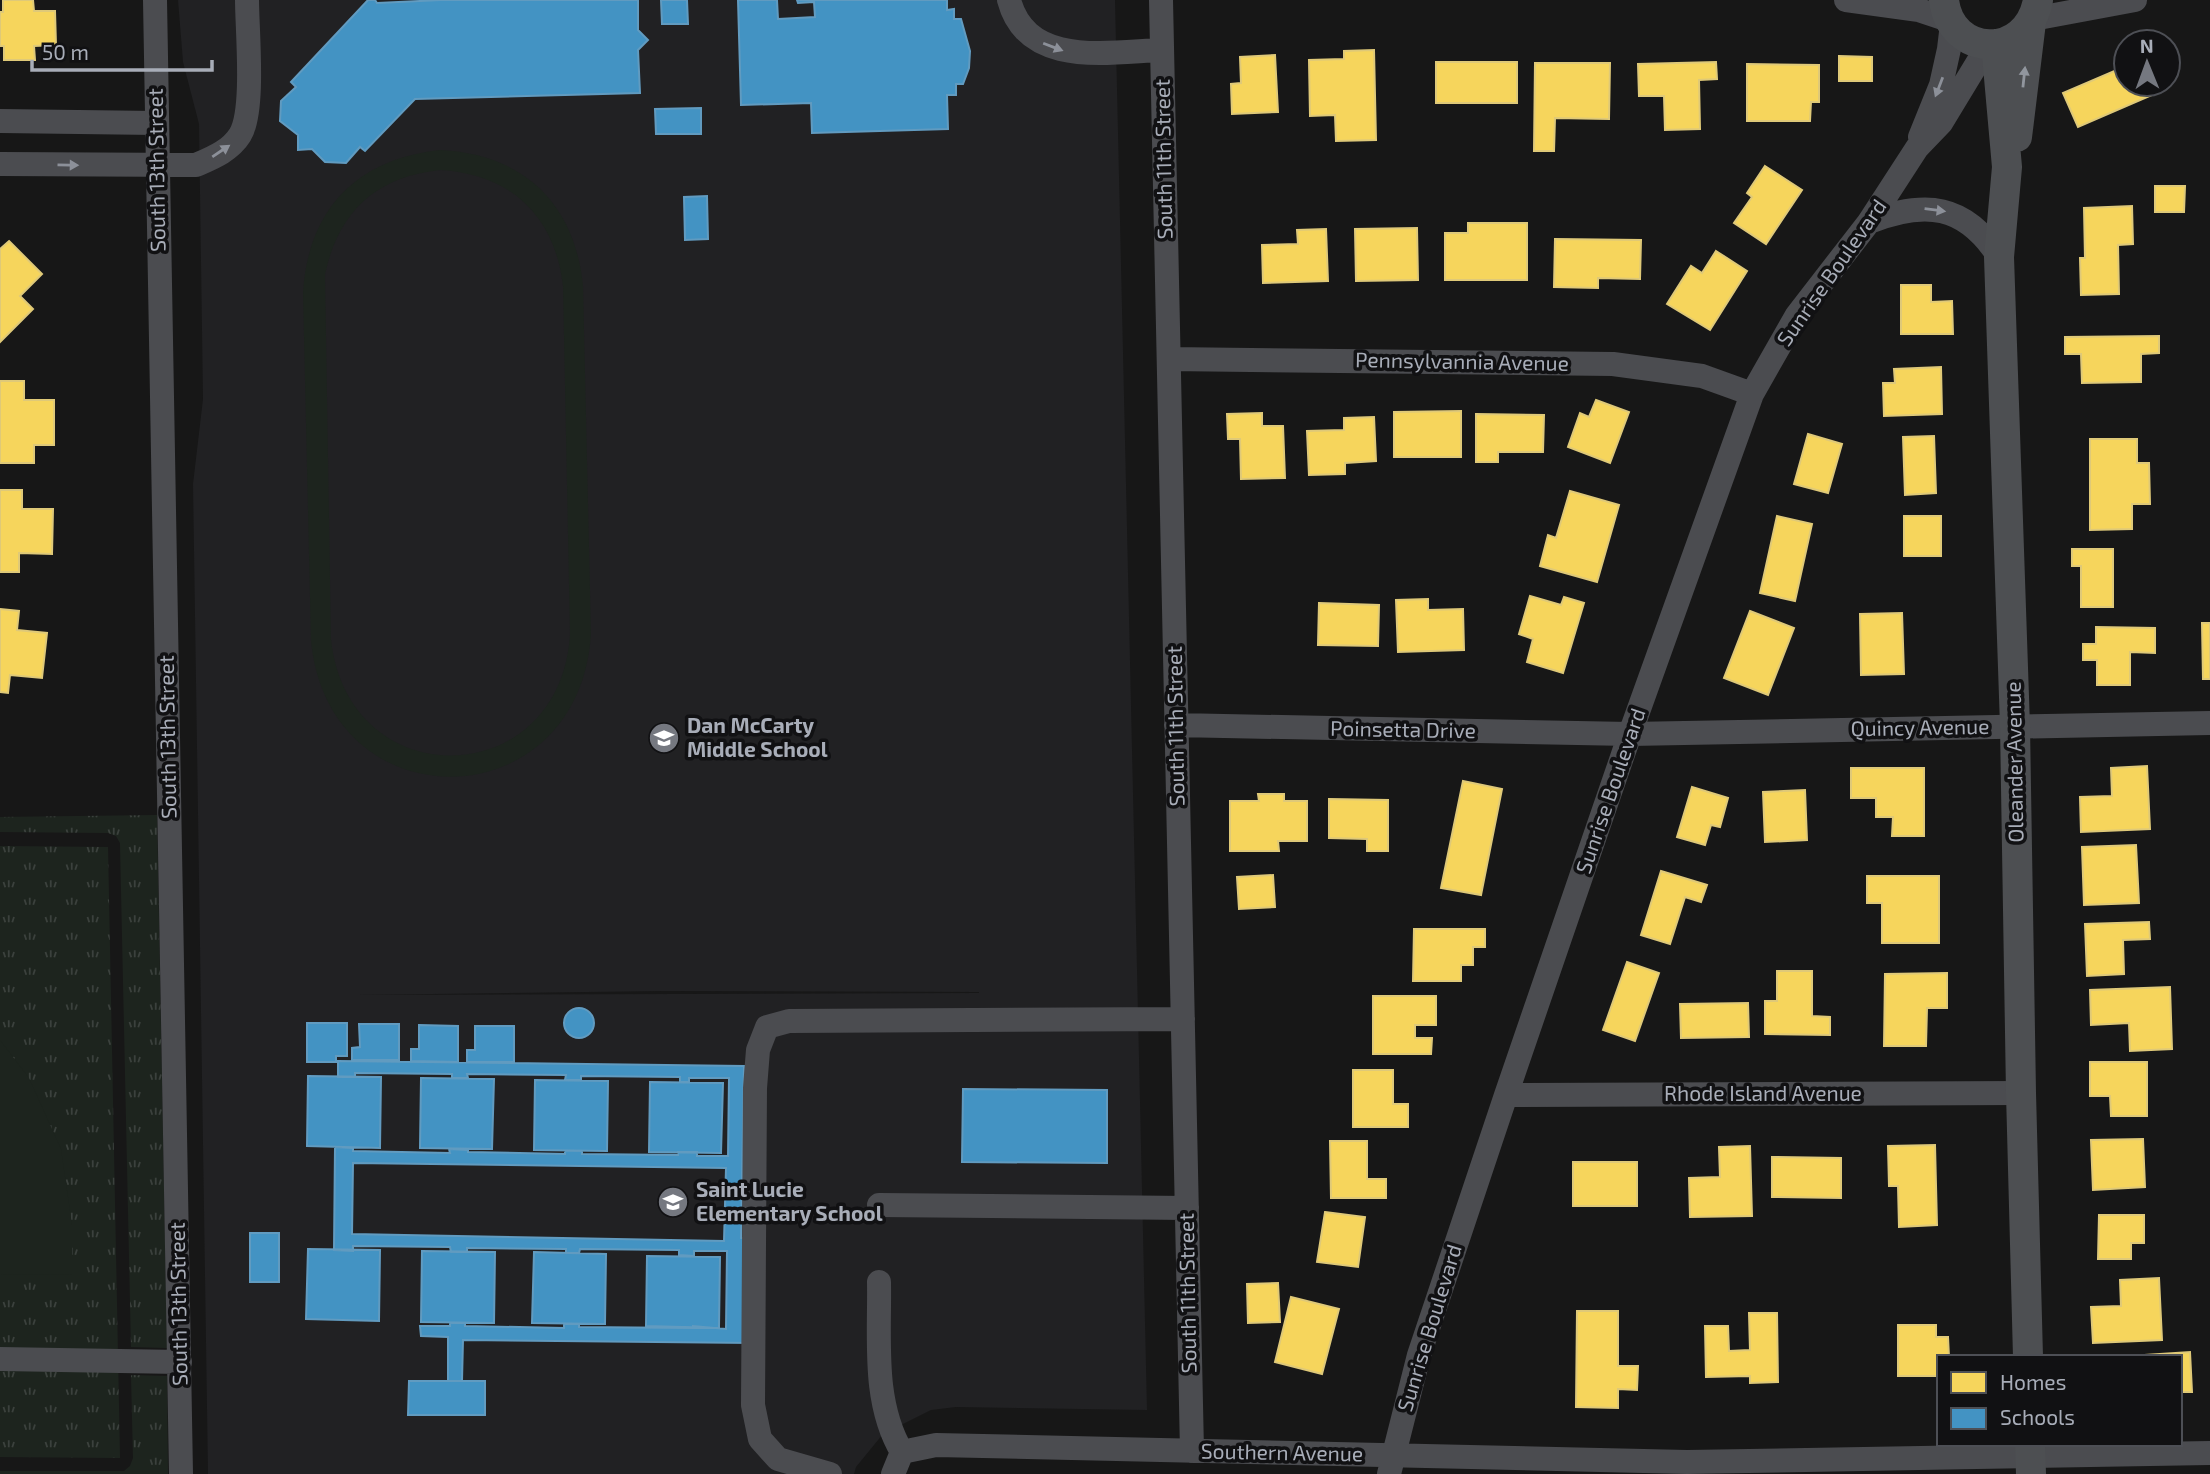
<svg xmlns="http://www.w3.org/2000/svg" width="2210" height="1474" font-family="'Exo 2',sans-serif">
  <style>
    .built { fill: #212123; fill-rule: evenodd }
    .grass { fill: url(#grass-tufts) }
    .garden { fill: #1d241e; fill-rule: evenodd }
    .homes { fill: #f6d55c; stroke: #dfc978; stroke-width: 2 }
    .schools { fill: #4393c3; stroke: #619bc0; stroke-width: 2; fill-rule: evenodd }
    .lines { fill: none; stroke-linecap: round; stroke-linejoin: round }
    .minor { stroke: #4b4c50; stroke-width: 24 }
    .major { stroke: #4d4f52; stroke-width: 30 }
    .oneway { fill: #8c9099 }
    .oneway2 { fill: #91969e }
    .labels { text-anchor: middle; stroke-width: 7; stroke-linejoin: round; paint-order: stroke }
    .street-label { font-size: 21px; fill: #a8adb8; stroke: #111113 }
    .poi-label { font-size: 21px; font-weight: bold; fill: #a8adb8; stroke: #111113; text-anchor: start }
  </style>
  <defs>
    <pattern id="grass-tufts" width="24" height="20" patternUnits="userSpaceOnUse" patternTransform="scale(1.75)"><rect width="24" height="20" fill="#1d241e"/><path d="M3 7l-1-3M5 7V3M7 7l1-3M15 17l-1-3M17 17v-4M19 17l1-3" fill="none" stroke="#3b413d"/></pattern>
  </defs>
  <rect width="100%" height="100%" fill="#171717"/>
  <path class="built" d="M 178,0 L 1115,0 L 1147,1410 L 956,1407 L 931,1410 L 883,1434 L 856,1467 L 854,1474 L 208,1474 L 193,484 L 203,399 L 199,124 L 183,62 ZM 664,991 L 979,992 L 979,993 L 356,995 Z"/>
  <path class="grass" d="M 157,815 L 167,1348 L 131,1347 L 120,843 L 116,836 L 108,833 L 0,832 L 0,817 Z
    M 0,846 L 108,847 L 120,1458 L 0,1457 Z
    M 131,1375 L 167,1376 L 168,1474 L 0,1474 L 0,1471 L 124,1471 L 130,1466 L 133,1458 Z"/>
  <path class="garden" d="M 440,150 C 523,154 575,203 583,286 L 591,634 C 579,821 329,825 311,641 L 303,293 C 308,209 357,159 440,150 ZM 440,170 C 511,174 555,216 563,286 L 570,634 C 561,792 349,798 331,640 L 325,274 C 339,211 376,177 440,170 Z
    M 0,1040 L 29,1078 L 61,1149 L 72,1225 L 72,1275 L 0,1274 Z"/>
  <path class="homes" d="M 3,0 L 33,0 L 34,11 L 55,11 L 56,45 L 34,46 L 35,60 L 4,60 L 4,46 L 0,46 L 0,12 L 3,12 Z
    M 1374,50 L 1376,140 L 1336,141 L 1335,115 L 1310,116 L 1309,60 L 1344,59 L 1344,51 Z
    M 1275,55 L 1278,112 L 1232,114 L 1231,84 L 1241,83 L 1240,57 Z
    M 1839,56 L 1872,57 L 1872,81 L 1839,81 Z
    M 1436,62 L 1517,62 L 1517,103 L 1436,103 Z
    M 1716,62 L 1717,79 L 1699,80 L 1700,129 L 1665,130 L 1664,96 L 1639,96 L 1638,64 Z
    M 1535,63 L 1610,63 L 1609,119 L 1555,118 L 1554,151 L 1534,151 Z
    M 1747,64 L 1819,65 L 1819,102 L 1811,102 L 1810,121 L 1747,121 Z
    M 2126,66 L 2126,84 L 2148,84 L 2152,95 L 2078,127 L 2063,93 Z
    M 1765,166 L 1802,190 L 1766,244 L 1734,223 L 1752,197 L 1747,193 Z
    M 2155,186 L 2185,186 L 2184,212 L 2155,212 Z
    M 2132,206 L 2133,244 L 2118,245 L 2119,294 L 2081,295 L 2080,258 L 2085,258 L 2084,208 Z
    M 1468,223 L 1527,223 L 1527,280 L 1445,280 L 1445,233 L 1468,233 Z
    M 1417,228 L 1418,280 L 1356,281 L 1355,229 Z
    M 1326,229 L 1328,281 L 1263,283 L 1262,245 L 1298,244 L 1297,230 Z
    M 1555,239 L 1641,240 L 1640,279 L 1598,278 L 1598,288 L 1554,287 Z
    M 9,241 L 42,274 L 20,296 L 33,309 L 0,342 L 0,249 Z
    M 1716,251 L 1747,271 L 1710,330 L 1667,304 L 1691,266 L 1702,273 Z
    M 1901,285 L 1931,285 L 1931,302 L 1952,301 L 1953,334 L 1901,334 Z
    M 2159,336 L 2159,353 L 2141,354 L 2141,382 L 2082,383 L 2081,354 L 2065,354 L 2065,337 Z
    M 1941,367 L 1942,414 L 1884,416 L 1883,383 L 1895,383 L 1894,369 Z
    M 0,381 L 24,381 L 24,400 L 54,400 L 54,445 L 34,445 L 34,463 L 0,463 Z
    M 1596,400 L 1629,412 L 1610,463 L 1568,447 L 1580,413 L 1589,417 Z
    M 1461,411 L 1461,457 L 1394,457 L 1394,412 Z
    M 1262,413 L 1262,426 L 1283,426 L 1285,478 L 1241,479 L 1240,439 L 1228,439 L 1227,414 Z
    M 1476,414 L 1544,415 L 1543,452 L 1498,452 L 1498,462 L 1476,462 Z
    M 1374,417 L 1376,461 L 1345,463 L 1345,474 L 1309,475 L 1307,431 L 1344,430 L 1344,418 Z
    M 1808,434 L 1842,444 L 1828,493 L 1794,484 Z
    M 1934,436 L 1936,493 L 1905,495 L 1903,437 Z
    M 2090,439 L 2137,439 L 2137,463 L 2149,463 L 2150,504 L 2132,504 L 2132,529 L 2090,530 Z
    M 0,490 L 22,490 L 22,509 L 53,509 L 52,554 L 19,553 L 19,572 L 0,572 Z
    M 1570,491 L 1619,505 L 1597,582 L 1540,566 L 1548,535 L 1556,538 Z
    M 1777,516 L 1812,524 L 1795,601 L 1760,593 Z
    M 1904,516 L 1941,516 L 1941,556 L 1904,556 Z
    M 2072,549 L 2113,549 L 2113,607 L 2081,607 L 2081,566 L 2072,566 Z
    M 1530,596 L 1561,605 L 1564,597 L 1584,603 L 1563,673 L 1527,662 L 1533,639 L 1519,634 Z
    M 1428,599 L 1428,610 L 1463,609 L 1464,650 L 1398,652 L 1396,600 Z
    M 1319,603 L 1379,605 L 1378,646 L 1318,645 Z
    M 0,609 L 19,611 L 17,630 L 47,633 L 42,678 L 10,675 L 8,693 L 0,692 Z
    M 1750,611 L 1794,628 L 1768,695 L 1724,678 Z
    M 1902,613 L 1904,674 L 1861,675 L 1860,614 Z
    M 2202,623 L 2210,623 L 2210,679 L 2203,679 Z
    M 2096,627 L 2155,628 L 2155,653 L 2130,652 L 2130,685 L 2097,685 L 2097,660 L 2083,660 L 2083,644 L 2096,644 Z
    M 2147,766 L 2150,829 L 2081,832 L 2080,797 L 2112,796 L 2111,768 Z
    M 1851,768 L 1924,768 L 1924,836 L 1892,836 L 1893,817 L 1876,817 L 1876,798 L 1851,798 Z
    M 1463,781 L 1502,789 L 1481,895 L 1441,888 Z
    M 1692,787 L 1728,798 L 1720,827 L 1711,825 L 1705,845 L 1677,837 Z
    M 1805,790 L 1807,840 L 1765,842 L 1763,792 Z
    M 1258,794 L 1284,794 L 1284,801 L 1307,801 L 1307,841 L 1278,841 L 1279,851 L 1230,851 L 1230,801 L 1259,801 Z
    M 1329,799 L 1388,800 L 1388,851 L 1367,851 L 1367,839 L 1329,838 Z
    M 2136,845 L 2139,903 L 2084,905 L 2082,847 Z
    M 1661,871 L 1707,885 L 1701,902 L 1685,897 L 1670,944 L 1641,935 Z
    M 1273,875 L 1275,907 L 1239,909 L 1237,877 Z
    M 1867,876 L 1939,876 L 1939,943 L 1882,943 L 1882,903 L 1867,903 Z
    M 2149,922 L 2150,939 L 2123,940 L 2124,974 L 2087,976 L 2085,924 Z
    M 1414,929 L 1485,929 L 1485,947 L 1473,947 L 1473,965 L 1461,965 L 1461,981 L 1413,981 Z
    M 1627,962 L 1659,973 L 1635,1041 L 1603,1030 Z
    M 1777,971 L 1812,971 L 1812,1016 L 1830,1017 L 1830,1035 L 1765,1034 L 1765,1001 L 1777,1001 Z
    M 1947,973 L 1947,1008 L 1927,1008 L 1926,1046 L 1884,1046 L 1885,974 Z
    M 2170,987 L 2172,1049 L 2130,1051 L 2129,1023 L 2091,1025 L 2090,990 Z
    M 1373,996 L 1436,996 L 1436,1025 L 1415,1025 L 1415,1038 L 1432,1038 L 1431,1054 L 1373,1054 Z
    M 1748,1003 L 1749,1037 L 1681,1038 L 1680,1004 Z
    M 2090,1062 L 2147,1062 L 2147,1116 L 2111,1116 L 2110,1096 L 2090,1096 Z
    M 1353,1070 L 1393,1070 L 1393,1104 L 1408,1104 L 1408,1127 L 1353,1127 Z
    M 2143,1139 L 2145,1187 L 2093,1190 L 2091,1140 Z
    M 1330,1141 L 1367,1141 L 1367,1179 L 1386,1179 L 1386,1198 L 1331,1198 Z
    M 1935,1145 L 1937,1225 L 1899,1227 L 1898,1186 L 1889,1186 L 1888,1146 Z
    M 1750,1146 L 1752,1216 L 1690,1217 L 1689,1178 L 1720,1177 L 1719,1147 Z
    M 1772,1157 L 1841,1158 L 1841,1198 L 1772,1197 Z
    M 1573,1162 L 1637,1162 L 1637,1206 L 1573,1206 Z
    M 1325,1212 L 1365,1217 L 1358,1267 L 1317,1262 Z
    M 2099,1215 L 2144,1215 L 2144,1243 L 2131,1243 L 2131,1259 L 2098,1259 Z
    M 2159,1278 L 2162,1340 L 2093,1343 L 2091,1307 L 2121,1306 L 2120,1280 Z
    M 1278,1283 L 1280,1322 L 1248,1323 L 1247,1284 Z
    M 1291,1297 L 1339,1309 L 1322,1374 L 1275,1362 Z
    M 1577,1311 L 1618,1311 L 1618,1366 L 1638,1366 L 1637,1390 L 1618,1389 L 1618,1408 L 1576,1407 Z
    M 1749,1313 L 1777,1313 L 1778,1382 L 1750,1383 L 1750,1376 L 1706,1377 L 1705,1326 L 1728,1326 L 1729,1351 L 1750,1350 Z
    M 1898,1325 L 1936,1325 L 1936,1337 L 1948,1337 L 1949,1357 L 1939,1357 L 1939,1376 L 1898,1376 Z
    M 2190,1352 L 2192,1392 L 2181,1392 L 2182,1409 L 2180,1409 L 2180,1357 L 2113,1357 Z"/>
  <path class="schools" d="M 368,0 L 375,0 L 377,3 L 441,0 L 638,0 L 638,30 L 648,40 L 638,50 L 640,93 L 415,99 L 365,151 L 360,147 L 346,163 L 325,162 L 312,149 L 298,150 L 298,135 L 280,121 L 281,101 L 296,87 L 291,82 Z
    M 661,0 L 687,0 L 688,24 L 662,24 Z
    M 738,0 L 777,0 L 778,19 L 815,17 L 814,2 L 798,3 L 797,0 L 947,0 L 947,10 L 954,9 L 954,19 L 961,19 L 970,51 L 969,68 L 963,84 L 956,84 L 956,95 L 947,95 L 948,129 L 812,133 L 811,103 L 741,105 Z
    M 701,108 L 701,134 L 656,134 L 655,109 Z
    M 707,196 L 708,239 L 685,240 L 684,197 Z
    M564 1023a15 15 0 1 1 30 0a15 15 0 1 1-30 0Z
    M 307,1023 L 347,1023 L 347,1056 L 336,1056 L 336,1062 L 307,1062 Z
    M 359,1024 L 399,1024 L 399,1060 L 352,1060 L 352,1048 L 360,1047 Z
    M 419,1025 L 458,1026 L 458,1062 L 411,1061 L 411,1049 L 419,1049 Z
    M 475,1026 L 514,1026 L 514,1062 L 467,1062 L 467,1050 L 475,1050 Z
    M 338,1061 L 744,1066 L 741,1238 L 753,1238 L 752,1343 L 463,1340 L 462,1381 L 448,1381 L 448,1337 L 421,1336 L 420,1326 L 450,1326 L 450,1323 L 465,1323 L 465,1326 L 564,1328 L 564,1324 L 579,1324 L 579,1327 L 693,1328 L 693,1326 L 726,1329 L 727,1251 L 694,1251 L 694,1256 L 679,1255 L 679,1250 L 580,1249 L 579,1253 L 566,1253 L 566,1249 L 467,1248 L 467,1252 L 451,1252 L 450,1247 L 353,1246 L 353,1251 L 334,1250 L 335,1147 L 353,1148 L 353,1151 L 450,1153 L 449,1149 L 468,1150 L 468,1152 L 565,1154 L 565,1151 L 582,1151 L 582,1154 L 678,1155 L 678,1152 L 697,1152 L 697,1156 L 728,1156 L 729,1078 L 689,1078 L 689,1082 L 680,1082 L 680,1077 L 581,1076 L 581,1080 L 565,1080 L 566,1075 L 467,1074 L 468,1078 L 452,1078 L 452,1074 L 355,1073 L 355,1077 L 338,1077 ZM 353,1163 L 726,1168 L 724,1241 L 352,1234 Z
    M 308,1076 L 381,1077 L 380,1148 L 307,1146 Z
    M 421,1078 L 494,1079 L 492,1149 L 420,1148 Z
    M 535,1080 L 608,1081 L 607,1151 L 534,1150 Z
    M 650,1082 L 723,1083 L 721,1153 L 649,1152 Z
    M 963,1089 L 1107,1090 L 1107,1163 L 962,1162 Z
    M 250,1233 L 279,1233 L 279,1282 L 250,1282 Z
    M 308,1249 L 380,1250 L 379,1321 L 306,1319 Z
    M 422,1251 L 495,1252 L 494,1323 L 421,1322 Z
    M 534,1252 L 606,1254 L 605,1324 L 532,1323 Z
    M 647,1256 L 720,1257 L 719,1328 L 646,1326 Z
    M 409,1381 L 485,1381 L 485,1415 L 408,1415 Z"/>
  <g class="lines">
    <path class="minor" d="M 155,0 L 181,1474
      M 1009,0 C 1027,68 1108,52 1162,50
      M 1161,0 L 1192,1451
      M 1846,0 L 1919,10 L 1949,20
      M 2033,19 L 2135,0
      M 0,121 L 156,123
      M 1920,137 L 1941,85 L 1949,49 L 1952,24
      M 0,164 L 196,165 C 212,158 230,151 240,135 C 255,111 247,30 247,0
      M 1869,222 C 1925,200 1965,204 1999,257
      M 1169,359 L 1613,364 L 1702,376 L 1752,394
      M 1176,725 L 1630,734 L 2210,723
      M 1506,1095 L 2021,1093
      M 879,1205 L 1187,1208
      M 879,1282 C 880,1338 872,1402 902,1452
      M 0,1359 L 180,1362
      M 902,1452 L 936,1445 L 1687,1462 L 2210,1453
      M 830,1474 L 778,1459 L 760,1439 L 753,1405 L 755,1088 L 758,1050 L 767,1027 L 789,1021 L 1183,1019
      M 893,1474 L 902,1452
      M 1389,1474 L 1419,1355 L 1506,1095 L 1630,734 L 1752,394 L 1797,315 L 1869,222 L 1917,148 L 1941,123 L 1978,62 L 1991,45"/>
    <path class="major" d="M 1944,0 C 1950,57 2027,61 2038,0
      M 1996,44 L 2007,167 L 1999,257 L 2015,726 L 2021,1093 L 2028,1357
      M 2017,137 L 2031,22
      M 2030,1444 L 2031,1474"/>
  </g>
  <defs><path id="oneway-solid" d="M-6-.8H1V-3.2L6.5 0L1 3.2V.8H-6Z" transform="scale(1.75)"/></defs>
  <g class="oneway">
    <use href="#oneway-solid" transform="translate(1053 47) rotate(21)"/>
    <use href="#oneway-solid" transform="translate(1939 87) rotate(111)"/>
    <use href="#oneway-solid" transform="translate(221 151) rotate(-34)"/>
    <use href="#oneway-solid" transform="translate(68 165) rotate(1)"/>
    <use href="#oneway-solid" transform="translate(1935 210) rotate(7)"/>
  </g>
  <use class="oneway2" href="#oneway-solid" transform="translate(2024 77) rotate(-84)"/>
  <defs>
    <g id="school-disc" transform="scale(1.575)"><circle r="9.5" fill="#757880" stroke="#111113"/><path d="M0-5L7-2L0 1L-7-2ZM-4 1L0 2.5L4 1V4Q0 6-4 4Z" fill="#fff"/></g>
  </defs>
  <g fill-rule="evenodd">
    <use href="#school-disc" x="664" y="738"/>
    <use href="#school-disc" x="673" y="1202"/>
  </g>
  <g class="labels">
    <g class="street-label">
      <text transform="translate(1164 159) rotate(-91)" y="7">South 11th Street</text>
      <text transform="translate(157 170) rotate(-91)" y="7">South 13th Street</text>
      <text transform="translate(1832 273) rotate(-55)" y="7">Sunrise Boulevard</text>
      <text transform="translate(1462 362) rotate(1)" y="7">Pennsylvannia Avenue</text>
      <text transform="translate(1176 726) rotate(-91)" y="7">South 11th Street</text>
      <text transform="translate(1920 728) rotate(-1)" y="7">Quincy Avenue</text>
      <text transform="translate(1403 730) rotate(1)" y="7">Poinsetta Drive</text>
      <text transform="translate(168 737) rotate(-91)" y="7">South 13th Street</text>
      <text transform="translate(2015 762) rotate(-91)" y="7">Oleander Avenue</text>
      <text transform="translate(1611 791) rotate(-71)" y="7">Sunrise Boulevard</text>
      <text x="1763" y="1101">Rhode Island Avenue</text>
      <text transform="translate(1188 1293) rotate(-91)" y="7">South 11th Street</text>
      <text transform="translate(179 1304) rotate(-91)" y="7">South 13th Street</text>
      <text transform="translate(1430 1328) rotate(-73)" y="7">Sunrise Boulevard</text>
      <text transform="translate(1282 1453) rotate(1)" y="7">Southern Avenue</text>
    </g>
    <g class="poi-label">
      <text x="687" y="733">Dan McCarty<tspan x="687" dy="24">Middle School</tspan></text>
      <text x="696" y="1197">Saint Lucie<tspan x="696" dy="24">Elementary School</tspan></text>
    </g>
  </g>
  <rect x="1937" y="1355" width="245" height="91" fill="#111113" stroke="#4d4f55" stroke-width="2"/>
  <rect x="1951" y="1372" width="35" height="21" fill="#f6d55c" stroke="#4d4f55" stroke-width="2"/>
  <text x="2000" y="1390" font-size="21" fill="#a8adb8">Homes</text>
  <rect x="1951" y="1408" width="35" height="21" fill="#4393c3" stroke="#4d4f55" stroke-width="2"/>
  <text x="2000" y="1425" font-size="21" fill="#a8adb8">Schools</text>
  <g transform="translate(2147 63) rotate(359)"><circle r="33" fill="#111113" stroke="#4d4f55" stroke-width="2"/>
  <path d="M0-5L12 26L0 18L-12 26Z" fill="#757880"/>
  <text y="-10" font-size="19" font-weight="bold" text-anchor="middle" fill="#a8adb8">N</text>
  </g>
  <path d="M32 60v10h180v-10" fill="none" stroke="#a8adb8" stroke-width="3.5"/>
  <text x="42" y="60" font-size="21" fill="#a8adb8" stroke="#111113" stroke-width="5" paint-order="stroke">50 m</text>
</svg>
